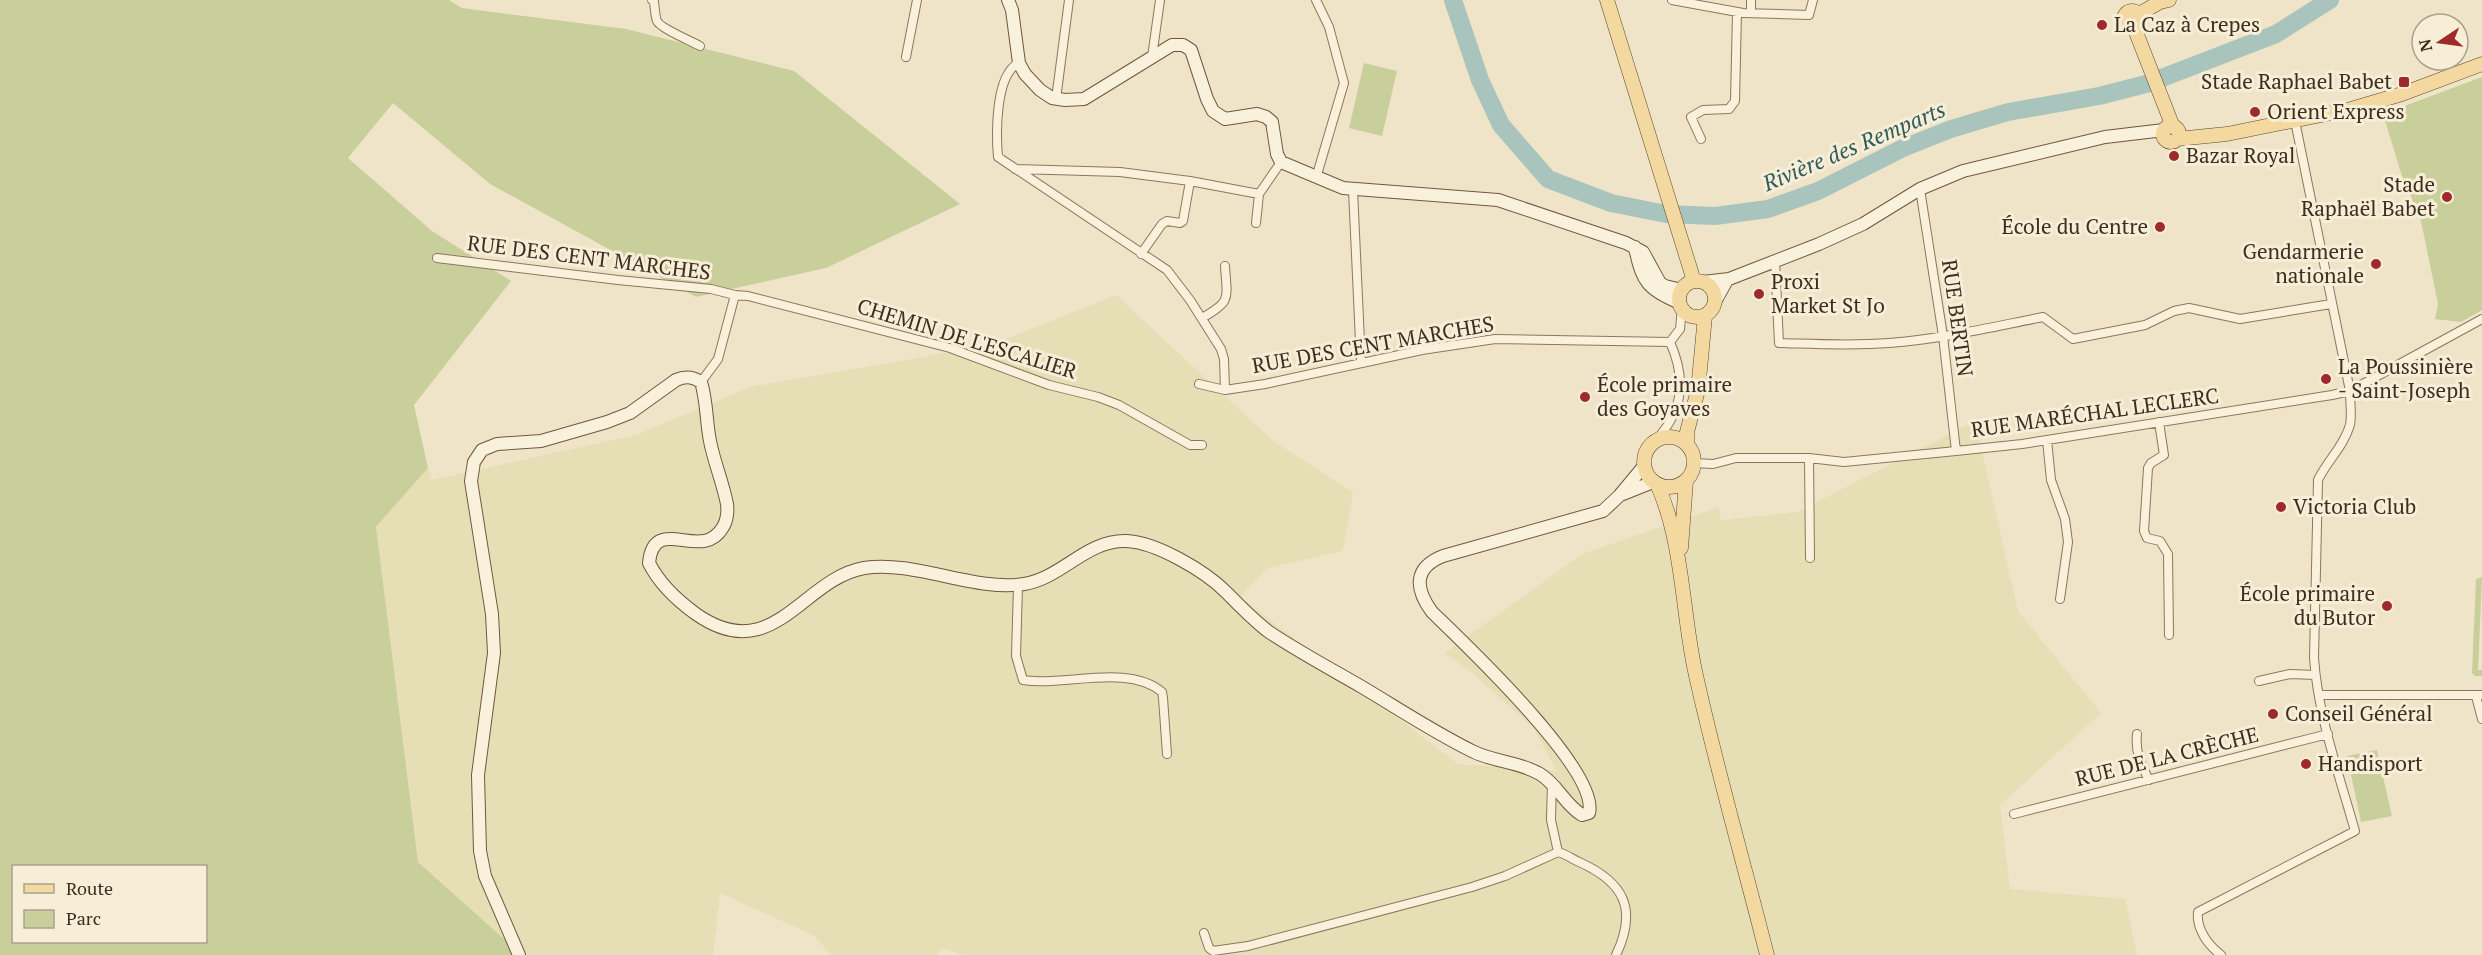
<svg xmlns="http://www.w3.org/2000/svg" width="2482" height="955" font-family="'PT Serif',serif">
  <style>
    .farmland { fill: #e6deb5 }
    .green { fill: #c9cf9b; fill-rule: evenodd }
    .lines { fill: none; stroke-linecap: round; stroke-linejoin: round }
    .river { stroke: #a9c4bc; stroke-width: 18 }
    .street-casing { stroke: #8d765c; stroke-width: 10 }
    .secondary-casing { stroke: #6f573f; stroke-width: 14 }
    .primary-casing { stroke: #5b4430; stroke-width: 15 }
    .street { stroke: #faf1dc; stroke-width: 8 }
    .secondary { stroke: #faf1dc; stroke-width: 12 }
    .primary { stroke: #f3d9a0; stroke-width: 14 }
    .poi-dot { fill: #9e2a2b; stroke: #f7eed8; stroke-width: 2 }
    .labels { text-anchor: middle; stroke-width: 6; stroke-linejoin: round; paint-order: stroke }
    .poi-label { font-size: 21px; fill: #3d2e20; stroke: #f7eed8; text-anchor: start }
    .street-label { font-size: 21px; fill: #3d2e20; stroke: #f7eed8 }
    .water-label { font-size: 22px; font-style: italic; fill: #2f5d5a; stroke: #f7eed8 }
  </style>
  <rect width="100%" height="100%" fill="#f0e4c8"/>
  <path class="farmland" d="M 1116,295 L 1273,441 L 1353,492 L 1343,551 L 1267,568 L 1240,597 L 1458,764 L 1557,771 L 1533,727 L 1471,672 L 1445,653 L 1582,554 L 1719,507 L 1721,520 L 1797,512 L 1975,421 L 2018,611 L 2101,713 L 2000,805 L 2010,889 L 2125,899 L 2137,955 L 964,955 L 942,948 L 936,955 L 832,955 L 813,935 L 720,893 L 713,955 L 522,955 L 418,862 L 376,527 L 428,468 L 431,480 L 636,435 L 750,387 L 991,345 Z"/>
  <path class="green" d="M 0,0 L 449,0 L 462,8 L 626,29 L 794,71 L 960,204 L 826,268 L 696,297 L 490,184 L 393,103 L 348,158 L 432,231 L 511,281 L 414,405 L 428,468 L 376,527 L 418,862 L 522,955 L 0,955 ZM 14,866 L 206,866 L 206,942 L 14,942 Z
    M 1364,63 L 1397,71 L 1382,136 L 1349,128 Z
    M 2482,77 L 2482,310 L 2461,322 L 2435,319 L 2438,304 L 2421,221 L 2401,173 L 2383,114 Z
    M 2482,577 L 2478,670 L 2482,670 L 2482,676 L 2475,676 L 2472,673 L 2476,579 Z
    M 2377,750 L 2392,816 L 2361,822 L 2347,756 Z"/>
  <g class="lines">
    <path class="river" d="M 1453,0 L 1480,80 L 1501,125 L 1548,179 L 1611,203 L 1666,214 L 1715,216 L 1768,209 L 1818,191 L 1903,148 L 1951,129 L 2008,112 L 2099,96 L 2146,84 L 2276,34 L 2330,0"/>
    <g class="street-casing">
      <path id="street" d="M 652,0 L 654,2 C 655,8 655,16 657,21 C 660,28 691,41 700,46
        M 1316,0 L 1329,27 L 1344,83 L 1316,178
        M 1672,0 L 1743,13 L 1809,15 L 1813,0
        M 1751,13 L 1751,0
        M 906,57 L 917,0
        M 1152,57 L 1160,0
        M 1019,63 C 995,74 996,134 998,157 L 1167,270 L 1190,300 L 1221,349 L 1224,359 L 1225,390
        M 1056,99 L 1069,0
        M 1701,139 L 1691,117 L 1703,110 L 1729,109 L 1735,101 L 1737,12
        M 1015,169 L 1120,172 L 1190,181 L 1183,221 L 1180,223 L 1167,221 L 1162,224 L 1141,254
        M 1190,181 L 1259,194
        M 1920,189 L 1943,336 L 1956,451
        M 1353,190 L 1361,363
        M 1256,223 L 1259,194 L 1281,162
        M 437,258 L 618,280 L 711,289 L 735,295
        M 1775,260 L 1779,343 C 1816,344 1852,346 1889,343 C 1941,339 1992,327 2043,317 L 2073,339 L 2145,325 L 2174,311 L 2189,308 L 2240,319 L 2331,304
        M 1202,318 C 1232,301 1227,299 1225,266
        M 1670,342 L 1680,329 L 1682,308
        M 701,382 L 718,359 L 735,295 L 748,296 L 950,348 L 1049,385 L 1098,397 L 1119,405 L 1190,445 L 1202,445
        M 1199,384 L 1225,390 L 1265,384 L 1422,350 L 1495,339 L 1670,342
        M 2159,422 L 2164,455 L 2151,463 L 2148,468 L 2144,531 L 2147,538 L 2160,541 L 2168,554 L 2169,635
        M 1657,439 C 1684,409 1686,378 1670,342
        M 2047,440 L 2051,480 L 2065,519 L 2068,542 L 2060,599
        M 1809,458 L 1810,558
        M 1694,463 L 1713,464 L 1736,458 L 1809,458 L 1844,462 L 1956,451 L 2022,444 L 2332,395 L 2350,391 L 2482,319
        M 1018,585 L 1016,656 L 1023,680 C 1063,687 1128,663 1162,692 L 1163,698 L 1167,754
        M 2259,681 L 2290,674 L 2315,675
        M 2319,695 L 2482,695
        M 2476,696 L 2482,719
        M 2137,734 C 2135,752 2141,765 2149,780
        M 1552,782 L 1551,820 L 1558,852 C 1566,854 1572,859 1579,862 C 1624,882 1638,909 1616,955
        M 2014,814 L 2328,734
        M 1204,933 L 1209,948 L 1213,951 L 1248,946 L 1472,887 L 1505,876 L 1558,852
        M 2221,955 C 2208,945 2196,929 2198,912 L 2355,831 C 2339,774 2318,716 2314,658 L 2318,480 C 2327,461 2344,446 2350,425 C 2352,415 2350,402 2350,391 L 2295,121"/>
    </g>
    <g class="secondary-casing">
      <path id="secondary" d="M 1008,0 L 1012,10 L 1019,63 L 1025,74 L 1040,90 L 1052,98 L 1065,100 L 1084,99 L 1172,45 L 1183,45 L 1191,50 L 1207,99 L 1213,111 L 1225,119 L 1257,114 L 1266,117 L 1272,122 L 1277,154 L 1281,162 L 1343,188 L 1498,200 L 1626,243 L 1643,252 L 1660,283 L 1665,286 L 1682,290
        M 1635,247 C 1641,281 1648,290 1680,303
        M 1703,282 L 1729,279 L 1819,244 L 1863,224 L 1920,189 L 1963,171 L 2105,137 L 2164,130
        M 1716,300 L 1727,280
        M 1623,494 L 1653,482
        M 519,955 L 485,876 L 480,851 L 478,775 L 494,653 L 492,614 L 471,481 L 474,462 L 482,450 L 497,444 L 541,441 L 607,422 L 630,413 L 676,380 C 685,376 692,376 701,382 C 707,401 706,421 710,441 C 714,462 723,483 727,504 C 728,511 727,521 723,527 C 702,564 654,512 649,563 C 659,583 678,601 696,614 C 773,668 802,579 864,568 C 915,560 975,592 1024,584 C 1062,578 1086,540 1126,541 C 1156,542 1205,571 1226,592 C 1240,606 1253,620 1269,632 C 1299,652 1331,669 1362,687 C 1399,709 1435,733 1474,752 C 1495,762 1520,762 1540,774 C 1557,784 1565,805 1582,815 L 1589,813 C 1600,771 1464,643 1432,612 C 1415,589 1413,568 1443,556 L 1603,511 L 1619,496 L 1644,466"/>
    </g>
    <g class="primary-casing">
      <path id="primary" d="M 1607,0 L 1694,281
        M2124 19a8 8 0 1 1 16 0a8 8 0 1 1-16 0Z
        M 2139,14 L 2160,2 L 2169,0
        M 2134,27 L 2173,127
        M2163 134a8 8 0 1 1 16 0a8 8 0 1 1-16 0Z
        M 2177,139 L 2227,134 L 2351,109 L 2402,94 L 2482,64
        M1679 299a18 18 0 1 1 36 0a18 18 0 1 1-36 0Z
        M1644 462a25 25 0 1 1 50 0a25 25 0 1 1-50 0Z
        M 1687,444 L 1687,432 L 1698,390 L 1705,316
        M 1657,484 C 1683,541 1682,611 1695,671 C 1716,767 1743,860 1767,955
        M 1681,548 L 1686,481"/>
    </g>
    <use href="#street" class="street"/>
    <use href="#secondary" class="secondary"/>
    <use href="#primary" class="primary"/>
  </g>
  <g class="poi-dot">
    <circle cx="2102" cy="25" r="6"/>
    <rect x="2398" y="76" width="12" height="12" rx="3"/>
    <circle cx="2255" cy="112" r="6"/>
    <circle cx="2174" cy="156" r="6"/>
    <circle cx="2447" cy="197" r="6"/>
    <circle cx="2160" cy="227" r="6"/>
    <circle cx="2376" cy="264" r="6"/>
    <circle cx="1759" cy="294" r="6"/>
    <circle cx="2326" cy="379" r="6"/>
    <circle cx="1585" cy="397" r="6"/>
    <circle cx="2281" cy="507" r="6"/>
    <circle cx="2387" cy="606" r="6"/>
    <circle cx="2273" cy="714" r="6"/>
    <circle cx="2306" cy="764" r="6"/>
  </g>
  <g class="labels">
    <g class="poi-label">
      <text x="2114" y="32">La Caz à Crepes</text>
      <text x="2392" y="89" text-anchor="end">Stade Raphael Babet</text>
      <text x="2267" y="119">Orient Express</text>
      <text x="2186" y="163">Bazar Royal</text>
      <text x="2435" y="192" text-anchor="end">Stade<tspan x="2435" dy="24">Raphaël Babet</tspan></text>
      <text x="2148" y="234" text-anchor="end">École du Centre</text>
      <text x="2364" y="259" text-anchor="end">Gendarmerie<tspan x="2364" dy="24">nationale</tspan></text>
      <text x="1771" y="289">Proxi<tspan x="1771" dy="24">Market St Jo</tspan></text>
      <text x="2338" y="374">La Poussinière<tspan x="2338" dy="24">- Saint-Joseph</tspan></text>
      <text x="1597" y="392">École primaire<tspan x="1597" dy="24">des Goyaves</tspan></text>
      <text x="2293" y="514">Victoria Club</text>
      <text x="2375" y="601" text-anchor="end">École primaire<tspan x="2375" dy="24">du Butor</tspan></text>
      <text x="2285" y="721">Conseil Général</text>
      <text x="2318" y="771">Handisport</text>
    </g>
    <g class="street-label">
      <text transform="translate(589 258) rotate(7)" y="7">RUE DES CENT MARCHES</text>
      <text transform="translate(1957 318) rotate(82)" y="7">RUE BERTIN</text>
      <text transform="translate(967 339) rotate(17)" y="7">CHEMIN DE L'ESCALIER</text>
      <text transform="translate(1373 345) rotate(-10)" y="7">RUE DES CENT MARCHES</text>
      <text transform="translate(2095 413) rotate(-8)" y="7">RUE MARÉCHAL LECLERC</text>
      <text transform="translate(2167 757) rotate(-14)" y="7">RUE DE LA CRÈCHE</text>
    </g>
    <g class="water-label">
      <text transform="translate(1854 146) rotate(-23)" y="8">Rivière des Remparts</text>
    </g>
  </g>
  <rect x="12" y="865" width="195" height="78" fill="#f7eed8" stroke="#ada18e" stroke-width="1.5"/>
  <rect x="24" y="884" width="30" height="9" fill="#f3d9a0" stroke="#ada18e" stroke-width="1.5"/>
  <text x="66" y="895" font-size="18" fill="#3d2e20">Route</text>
  <rect x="24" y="910" width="30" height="18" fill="#c9cf9b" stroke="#ada18e" stroke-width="1.5"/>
  <text x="66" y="925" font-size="18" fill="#3d2e20">Parc</text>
  <g transform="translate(2440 42) rotate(257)"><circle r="28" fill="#f7eed8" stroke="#ada18e" stroke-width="1.5"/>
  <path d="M0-4.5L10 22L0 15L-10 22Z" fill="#9e2a2b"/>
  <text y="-9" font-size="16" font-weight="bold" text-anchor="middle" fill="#3d2e20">N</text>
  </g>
</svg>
